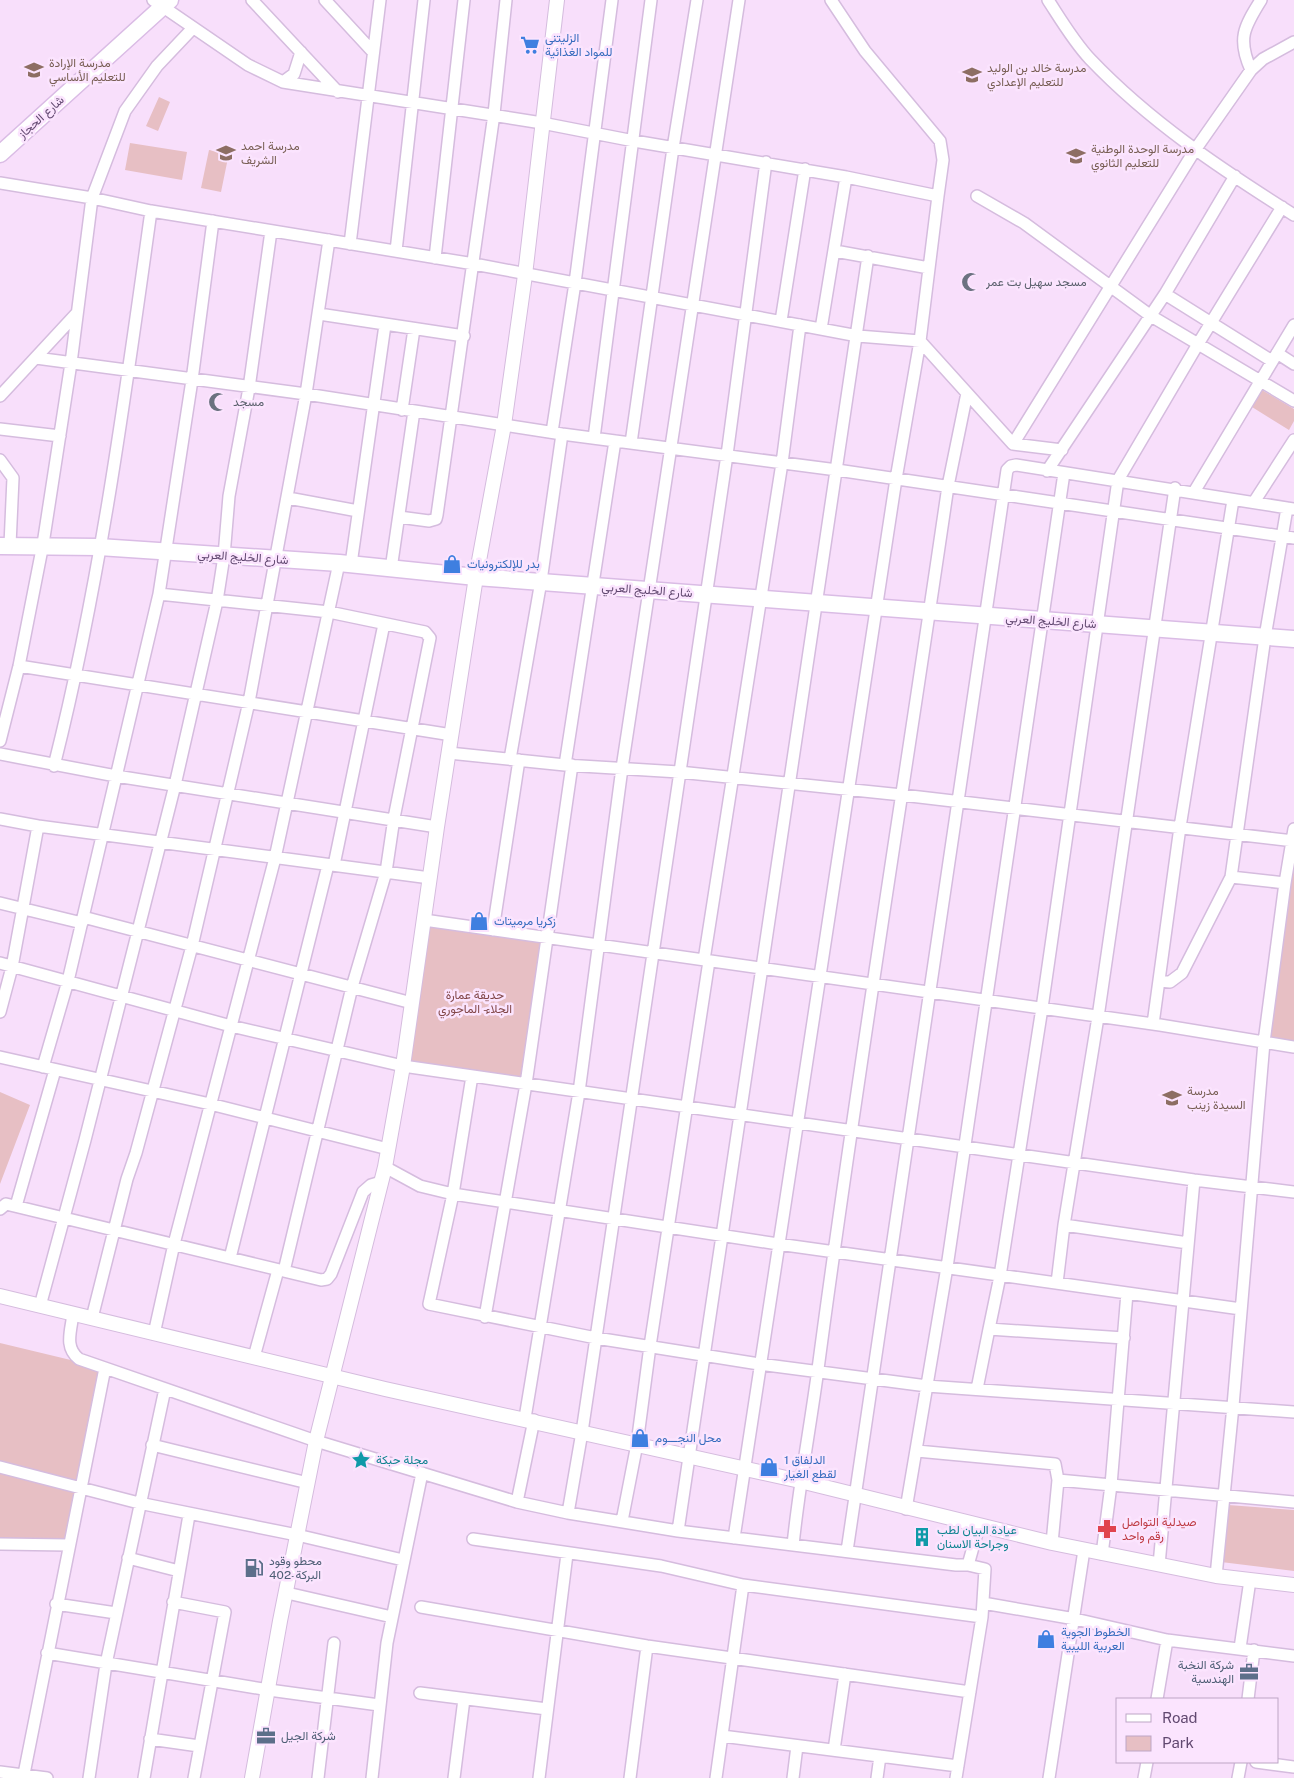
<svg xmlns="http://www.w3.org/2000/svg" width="1294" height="1778" font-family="'Public Sans',Vazirmatn,sans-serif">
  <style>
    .green { fill: #e7bfc4 }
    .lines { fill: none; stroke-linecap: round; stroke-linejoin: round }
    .minor-casing { stroke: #d5bcde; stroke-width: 14 }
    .tertiary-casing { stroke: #d5bcde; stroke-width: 16 }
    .secondary-casing { stroke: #dabce5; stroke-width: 19 }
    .minor { stroke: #fff; stroke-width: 11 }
    .tertiary { stroke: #fff; stroke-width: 14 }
    .secondary { stroke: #fff; stroke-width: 16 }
    .labels { text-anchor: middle; stroke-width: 5; stroke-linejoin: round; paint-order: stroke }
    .shop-label { font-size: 12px; fill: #366cbe; stroke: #fbe4fe; text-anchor: start }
    .education-label { font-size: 12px; fill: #785e54; stroke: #fbe4fe; text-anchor: start }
    .street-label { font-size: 12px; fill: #614870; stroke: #fbe4fe }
    .worship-label { font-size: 12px; fill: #5b616d; stroke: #fbe4fe; text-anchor: start }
    .park-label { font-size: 12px; fill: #814647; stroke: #fbe4fe }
    .culture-label { font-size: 12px; fill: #0d838f; stroke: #fbe4fe; text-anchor: start }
    .health-label { font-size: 12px; fill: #be3a42; stroke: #fbe4fe; text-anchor: start }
    .service-label { font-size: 12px; fill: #4e5e75; stroke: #fbe4fe; text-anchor: start }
  </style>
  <rect width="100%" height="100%" fill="#f8dffb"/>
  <path class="green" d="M 159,97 L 170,102 L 158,131 L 146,126 Z
    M 130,143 L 187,152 L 182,180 L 125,170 Z
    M 209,150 L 229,153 L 221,192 L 201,188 Z
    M 1262,390 L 1294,409 L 1294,421 L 1289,430 L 1252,407 Z
    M 1294,841 L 1294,1046 L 1264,1042 Z
    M 425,920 L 547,938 L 526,1083 L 403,1066 Z
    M 0,1092 L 30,1105 L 0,1184 Z
    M 0,1343 L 104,1368 L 81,1486 L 0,1467 Z
    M 0,1469 L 81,1487 L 67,1545 L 0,1542 Z
    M 1228,1505 L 1294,1510 L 1294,1571 L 1221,1562 Z"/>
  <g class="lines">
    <g class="minor-casing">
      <path id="minor" d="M 153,0 L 248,65 L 283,82 L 542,123 L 634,141 L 846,177 L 938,196 L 920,341 L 1013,444 L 1062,450
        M 252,0 L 338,92
        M 325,0 L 373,52
        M 831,0 L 865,51 L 940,141 L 943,160 L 938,196
        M 1048,0 C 1061,20 1074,42 1090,59 C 1150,122 1221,169 1294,215
        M 1251,70 C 1237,39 1244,27 1261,0
        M 283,82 L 294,74 L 301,52
        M 0,183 L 92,198 L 151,211 L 474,264 L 858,336 L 920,341 L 896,479 L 734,1538
        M 977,196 L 1024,223 L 1151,316 L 1294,401
        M 350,244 L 380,0
        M 396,251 L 424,0
        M 835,251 L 929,268
        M 435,258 L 464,0
        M 1165,294 L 1272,361
        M 319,314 L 464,336
        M 781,321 L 805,169
        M 821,329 L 846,177
        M 1277,353 L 1294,364
        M 36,358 L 306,394 L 562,434 L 837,470 L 1294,538
        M 0,396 L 76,314
        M 402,410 L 414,329
        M 0,429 L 60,436
        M 552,432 L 575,283 L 612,0
        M 594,438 L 651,0
        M 631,443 L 673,148 L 697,0
        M 1013,444 L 1195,150 L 1251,70 L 1263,59 L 1294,42
        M 0,460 L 13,478 L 10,545
        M 1047,471 L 1165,294 L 1235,176
        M 1194,492 L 1294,325
        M 288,498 L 358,511
        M 1254,502 L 1294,440
        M 399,517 L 429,521 L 436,519 L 437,515 L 494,114 L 506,0
        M 351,564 L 385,325
        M 391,569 L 414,411
        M 159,594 L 329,612 L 425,632 L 430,638 L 394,818 L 386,872 L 352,987 L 284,1271
        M 19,666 L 452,735
        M 0,741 L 19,666 L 43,544 L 71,363 L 92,198 L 125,111 L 157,66 L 192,29
        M 449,753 L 565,765 L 679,772 L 902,795 L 1294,841
        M 0,754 L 116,776 L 437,827
        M 510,759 L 541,581 L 562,434
        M 565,765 L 615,441
        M 54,766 C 100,584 125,397 151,211
        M 0,819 L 38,826 L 430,878
        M 334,865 L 384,624
        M 1231,877 L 1285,883
        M 0,903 L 82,923
        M 83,917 L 412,1003
        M 424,920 L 1160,1025 L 1294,1047
        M 493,930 L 519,760
        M 704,960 L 782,463 L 800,325
        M 0,963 L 231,1026 L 403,1066 L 1194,1180 L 1294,1192
        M 1159,981 L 1170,982 L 1182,973 L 1231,877 L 1265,637 L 1287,508
        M 0,1012 L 12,967 L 38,826
        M 1153,1024 L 1180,827 L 1233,500
        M 0,1057 L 210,1104 L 388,1149
        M 43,1067 L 68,981 L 159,594 L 192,380 L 213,221
        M 472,1076 L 453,1194 L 429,1304 L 596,1338 L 759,1364 L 927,1386 L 1294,1412
        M 385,1167 L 420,1186 L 453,1194 L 778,1244 L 1241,1309
        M 16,1206 L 55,1070
        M 0,1209 L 6,1204 L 321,1280 L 327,1279 L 331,1274 L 363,1192 L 371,1185 L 381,1182
        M 1064,1225 L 1188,1243
        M 230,1258 L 328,865
        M 1057,1283 L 1064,1225 L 1098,1017 L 1175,488
        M 40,1306 L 85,1140 L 175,785 L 217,601 L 224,556 L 229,496 L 249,388 L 271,231
        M 73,1314 C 71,1331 64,1347 79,1359 L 316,1441 L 517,1502 L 568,1513 L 678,1531 L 956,1565 L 968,1565 L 979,1526
        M 485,1317 L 526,1084 L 572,765
        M 92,1318 L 127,1179 L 136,1153 L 192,946 L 249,702 L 306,394 L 329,240
        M 989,1329 L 1000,1276 L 1042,1008 L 1118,480 L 1198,344 L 1282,207
        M 154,1334 L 174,1244 L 275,858 L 339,563
        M 254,1357 L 278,1270
        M 977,1389 L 989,1329 L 1124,1338
        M 525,1418 L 579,1092 L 622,768 L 739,0
        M 152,1445 L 308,1483
        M 917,1451 L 1055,1464 L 1058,1480 L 1052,1543
        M 0,1467 L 139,1503 L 297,1535 L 403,1560
        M 1058,1480 L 1294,1502
        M 517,1502 L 534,1420
        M 906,1509 L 947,1267 L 1064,473
        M 568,1513 L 582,1432 L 727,455 L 766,162
        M 622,1521 L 637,1444 L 650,1346 L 709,961
        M 678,1531 L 868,256
        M 473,1539 L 661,1566 L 743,1585 L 716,1778
        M 0,1544 L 68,1545
        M 793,1545 C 799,1486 810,1428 818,1369 C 857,1074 905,781 948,486 L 967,393
        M 847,1551 L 1007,470 L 1011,466 L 1016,465 L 1294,509
        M 1102,1554 L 1111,1485 L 1127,1293
        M 128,1558 L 179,1571
        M 1159,1565 L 1194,1180
        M 1216,1576 L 1233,1406 L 1264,1042 L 1285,883 L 1294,829
        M 743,1585 L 982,1617
        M 287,1593 L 392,1617
        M 173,1602 L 225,1612 L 194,1778
        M 983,1603 L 1075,1619 L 1167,1640 L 1294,1656
        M 56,1604 L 116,1613
        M 421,1607 L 647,1646 L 970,1692
        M 1240,1648 L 1250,1580
        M 47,1653 L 269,1690 L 379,1705
        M 420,1693 L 547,1709
        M 1157,1699 L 1167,1640
        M 1248,1699 L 1254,1650
        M 722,1736 L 958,1766
        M 150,1739 L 199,1746
        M 834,1750 L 845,1674
        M 1256,1762 L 1294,1767
        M 0,1772 L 47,1778
        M 24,1774 L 105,1368
        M 89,1778 L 106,1664 L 165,1389
        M 144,1778 L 189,1515
        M 318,1778 L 334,1643
        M 372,1778 L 387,1643 L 422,1473
        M 454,1778 L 464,1699
        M 539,1778 L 567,1554
        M 630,1778 L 647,1646
        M 793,1778 L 797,1746
        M 877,1778 L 880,1756
        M 956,1778 L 982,1617 L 985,1569 L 968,1565
        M 1049,1778 L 1084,1550
        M 1144,1778 L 1147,1762
        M 1238,1778 L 1241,1762"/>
    </g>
    <g class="tertiary-casing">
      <path id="tertiary" d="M 0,1296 L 385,1389 L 800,1481 L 1052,1543 L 1216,1576 L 1294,1585
        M 252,1778 L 280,1621 L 316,1441 L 385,1167 L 403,1066 L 437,827 L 476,577 L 504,425 L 525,275 L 557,0"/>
    </g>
    <g class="secondary-casing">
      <path id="secondary" d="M 0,154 L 170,0
        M 0,546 L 99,547 L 339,563 L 476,577 L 1294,639"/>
    </g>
    <use href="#minor" class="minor"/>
    <use href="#tertiary" class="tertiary"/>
    <use href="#secondary" class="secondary"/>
  </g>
  <defs>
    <g id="supermarket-bare" transform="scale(1.5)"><path d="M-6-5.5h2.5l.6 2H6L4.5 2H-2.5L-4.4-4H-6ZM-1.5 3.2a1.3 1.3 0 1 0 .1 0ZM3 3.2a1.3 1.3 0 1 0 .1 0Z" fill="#3f7fe0" stroke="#fbe4fe" stroke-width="2.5" paint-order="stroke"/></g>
    <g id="school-bare" transform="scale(1.5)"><path d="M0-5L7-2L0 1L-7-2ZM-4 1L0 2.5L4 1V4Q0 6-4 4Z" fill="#8d6e63" stroke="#fbe4fe" stroke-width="2.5" paint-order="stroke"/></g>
    <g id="mosque-bare" transform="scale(1.5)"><path d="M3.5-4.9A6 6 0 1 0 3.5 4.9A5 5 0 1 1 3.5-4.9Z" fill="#6b7280" stroke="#fbe4fe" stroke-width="2.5" paint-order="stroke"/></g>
    <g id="shop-bare" transform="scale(1.5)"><path d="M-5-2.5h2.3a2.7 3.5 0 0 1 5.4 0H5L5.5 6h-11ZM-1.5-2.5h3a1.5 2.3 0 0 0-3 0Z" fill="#3f7fe0" stroke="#fbe4fe" stroke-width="2.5" paint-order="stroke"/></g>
    <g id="sight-bare" transform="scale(1.5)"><path d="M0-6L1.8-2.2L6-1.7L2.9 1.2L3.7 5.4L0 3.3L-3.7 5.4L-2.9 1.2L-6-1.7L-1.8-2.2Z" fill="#0f9aa8" stroke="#fbe4fe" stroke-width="2.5" paint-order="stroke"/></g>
    <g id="pharmacy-bare" transform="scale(1.5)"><path d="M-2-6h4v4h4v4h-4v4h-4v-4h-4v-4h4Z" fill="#e0444e" stroke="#fbe4fe" stroke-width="2.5" paint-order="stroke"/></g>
    <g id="building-bare" transform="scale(1.5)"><path d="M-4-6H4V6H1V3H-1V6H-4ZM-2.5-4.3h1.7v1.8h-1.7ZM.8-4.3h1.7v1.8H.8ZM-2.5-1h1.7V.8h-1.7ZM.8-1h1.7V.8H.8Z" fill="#0f9aa8" stroke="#fbe4fe" stroke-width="2.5" paint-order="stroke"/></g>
    <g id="fuel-bare" transform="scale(1.5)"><path d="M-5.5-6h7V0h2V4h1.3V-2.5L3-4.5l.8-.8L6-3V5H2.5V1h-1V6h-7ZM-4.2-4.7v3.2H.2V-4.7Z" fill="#5c6f8a" stroke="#fbe4fe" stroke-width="2.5" paint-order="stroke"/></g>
    <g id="office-bare" transform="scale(1.5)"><path d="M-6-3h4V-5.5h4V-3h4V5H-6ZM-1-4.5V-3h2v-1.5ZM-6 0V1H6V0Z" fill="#5c6f8a" stroke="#fbe4fe" stroke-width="2.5" paint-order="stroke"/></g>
  </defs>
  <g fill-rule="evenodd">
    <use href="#supermarket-bare" x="530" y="45"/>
    <use href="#school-bare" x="34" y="70"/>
    <use href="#school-bare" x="972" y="75"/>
    <use href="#school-bare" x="226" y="153"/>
    <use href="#school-bare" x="1076" y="156"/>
    <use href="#mosque-bare" x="971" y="282"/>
    <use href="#mosque-bare" x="218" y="402"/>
    <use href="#shop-bare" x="452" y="564"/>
    <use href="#shop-bare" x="479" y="921"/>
    <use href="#school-bare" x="1172" y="1098"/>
    <use href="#shop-bare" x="640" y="1438"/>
    <use href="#sight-bare" x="361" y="1460"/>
    <use href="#shop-bare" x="769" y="1467"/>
    <use href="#pharmacy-bare" x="1107" y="1529"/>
    <use href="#building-bare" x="922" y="1537"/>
    <use href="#fuel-bare" x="254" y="1568"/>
    <use href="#shop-bare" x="1046" y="1639"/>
    <use href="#office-bare" x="1249" y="1672"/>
    <use href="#office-bare" x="266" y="1736"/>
  </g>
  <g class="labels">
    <g class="shop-label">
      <text x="545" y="42">الزليتني<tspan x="545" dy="14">للمواد الغذائية</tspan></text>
      <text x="467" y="568">بدر للإلكترونيات</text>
      <text x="494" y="925">زكريا مرميتات</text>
      <text x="655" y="1442">محل النجـــوم</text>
      <text x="784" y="1464">الدلفاق 1<tspan x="784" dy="14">لقطع الغيار</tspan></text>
      <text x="1061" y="1636">الخطوط الجوية<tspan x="1061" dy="14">العربية الليبية</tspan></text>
    </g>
    <g class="education-label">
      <text x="49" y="67">مدرسة الإرادة<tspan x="49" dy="14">للتعليم الأساسي</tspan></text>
      <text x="987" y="72">مدرسة خالد بن الوليد<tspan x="987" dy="14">للتعليم الإعدادي</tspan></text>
      <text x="241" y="150">مدرسة احمد<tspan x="241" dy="14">الشريف</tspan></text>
      <text x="1091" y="153">مدرسة الوحدة الوطنية<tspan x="1091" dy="14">للتعليم الثانوي</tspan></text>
      <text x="1187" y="1095">مدرسة<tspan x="1187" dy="14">السيدة زينب</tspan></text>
    </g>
    <g class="street-label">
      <text transform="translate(41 117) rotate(-42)" y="4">شارع الحجاز</text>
      <text transform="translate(243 557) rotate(4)" y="4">شارع الخليج العربي</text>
      <text transform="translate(647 590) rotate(4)" y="4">شارع الخليج العربي</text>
      <text transform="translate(1051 621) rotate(4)" y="4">شارع الخليج العربي</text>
    </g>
    <g class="worship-label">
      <text x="986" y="286">مسجد سهيل بت عمر</text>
      <text x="233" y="406">مسجد</text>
    </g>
    <g class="park-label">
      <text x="475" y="999">حديقة عمارة<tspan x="475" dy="14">الجلاء- الماجوري</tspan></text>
    </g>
    <g class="culture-label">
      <text x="376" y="1464">مجلة حبكة</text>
      <text x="937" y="1534">عيادة البيان لطب<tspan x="937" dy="14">وجراحة الاسنان</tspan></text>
    </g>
    <g class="health-label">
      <text x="1122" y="1526">صيدلية التواصل<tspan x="1122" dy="14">رقم واحد</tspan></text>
    </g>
    <g class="service-label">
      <text x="269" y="1565">محطو وقود<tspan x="269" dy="14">402-البركة</tspan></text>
      <text x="1234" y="1669" text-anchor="end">شركة النخبة<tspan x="1234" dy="14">الهندسية</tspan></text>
      <text x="281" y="1740">شركة الجيل</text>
    </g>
  </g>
  <rect x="1116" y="1698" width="162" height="65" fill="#fbe4fe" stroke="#bda6c5"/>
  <rect x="1126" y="1714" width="25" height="8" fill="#ffffff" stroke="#bda6c5"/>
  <text x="1162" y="1723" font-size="15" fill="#614870">Road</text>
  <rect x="1126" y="1736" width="25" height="15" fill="#e7bfc4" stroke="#bda6c5"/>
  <text x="1162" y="1748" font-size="15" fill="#614870">Park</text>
</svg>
